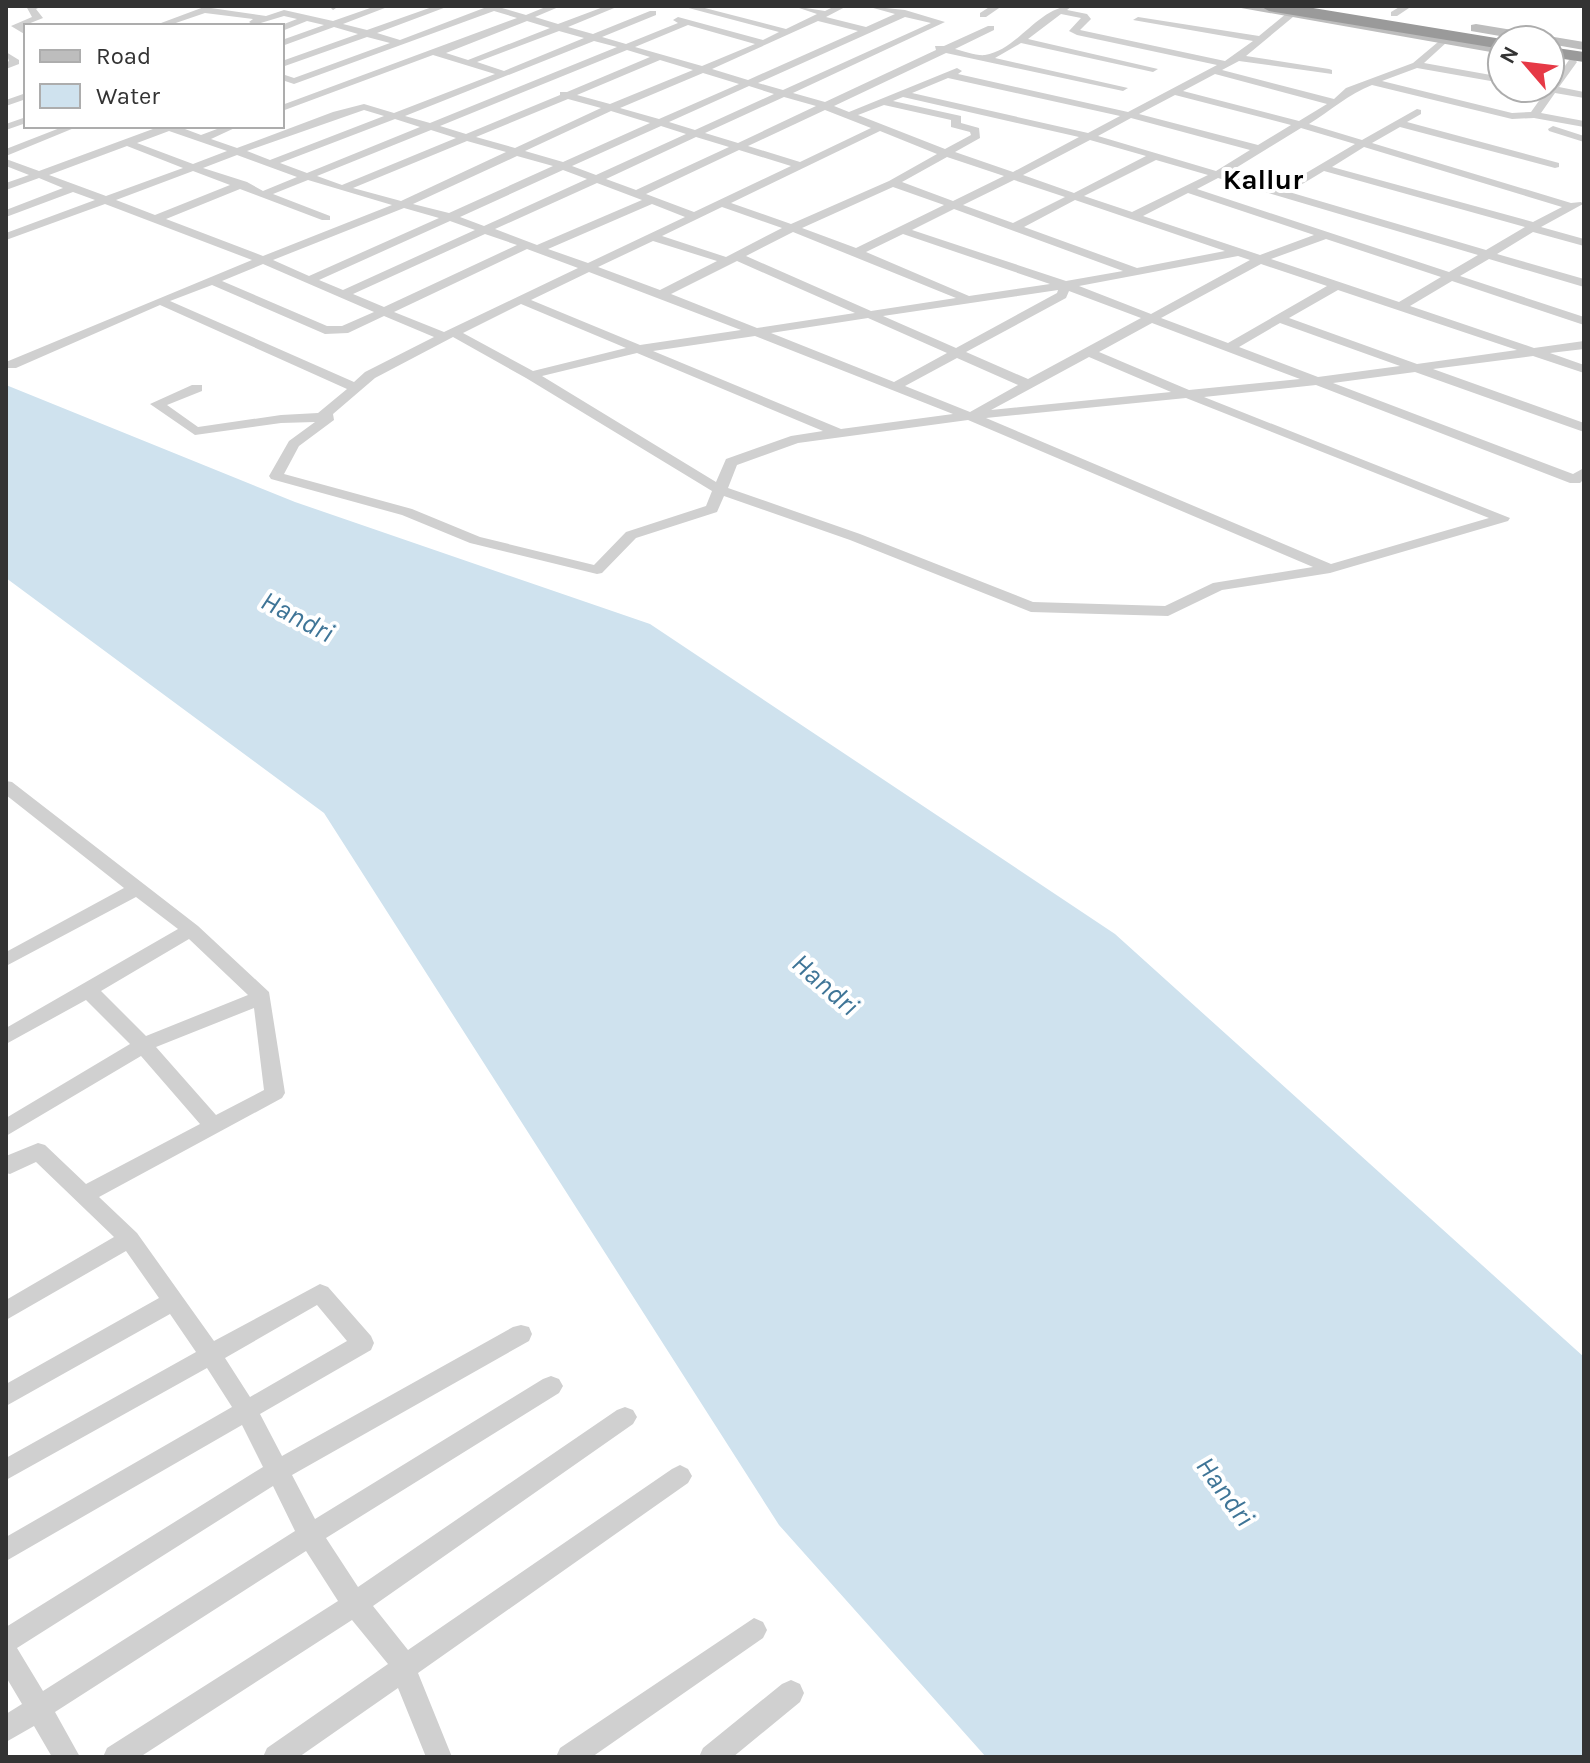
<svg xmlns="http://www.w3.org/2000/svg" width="1590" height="1763" font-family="Karla,sans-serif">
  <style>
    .water { fill: #cfe2ee }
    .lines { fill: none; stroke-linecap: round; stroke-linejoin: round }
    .street { fill: #d0d0d0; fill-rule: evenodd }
    .secondary { fill: #bdbdbd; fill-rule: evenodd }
    .highway { fill: #9a9a9a; fill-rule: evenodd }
    .labels { text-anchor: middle; stroke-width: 8; stroke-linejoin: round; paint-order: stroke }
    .far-district-label { font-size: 28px; font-weight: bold; fill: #000; stroke: #fff }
    .water-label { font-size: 28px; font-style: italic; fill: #3f7597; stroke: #fff }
  </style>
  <rect width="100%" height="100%" fill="#fff"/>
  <path class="water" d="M 6,385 L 295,502 L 650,624 L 1115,934 L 1584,1357 L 1584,1757 L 986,1757 L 779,1525 L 324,813 L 6,578 Z"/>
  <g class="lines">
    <path class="street" d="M 26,6 L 42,6 L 36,9 L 43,18 L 23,26 L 26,35 L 11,26 L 32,17 Z
      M 329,6 L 339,6 L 333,10 Z
      M 376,6 L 390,6 L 343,24 L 367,30 L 435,6 L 449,6 L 377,33 L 400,40 L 484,8 L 481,6 L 504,6 L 502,8 L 526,15 L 548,6 L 561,6 L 535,17 L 558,24 L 606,6 L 619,6 L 568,27 L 593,34 L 650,11 L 656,11 L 656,15 L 602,37 L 626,44 L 678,23 L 673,20 L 678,17 L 763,40 L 779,32 L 681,6 L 697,6 L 786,29 L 817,14 L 793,6 L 825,11 L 835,6 L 847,6 L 826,17 L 866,27 L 895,14 L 866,6 L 905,10 L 945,22 L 793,93 L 825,102 L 936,50 L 935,46 L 944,46 L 988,26 L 994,26 L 994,30 L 955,49 C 963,51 977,56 985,55 C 1018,50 1039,6 1072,6 L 1067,10 L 1087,14 L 1091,19 L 1080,30 L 1225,61 L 1253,41 L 1133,20 L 1138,17 L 1259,36 L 1287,13 L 1293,13 L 1293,17 L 1246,56 L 1329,69 L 1332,70 L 1332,74 L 1239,61 L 1222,70 L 1334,99 L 1346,88 L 1413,63 L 1444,37 L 1447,38 L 1447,42 L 1424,63 L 1502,77 L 1502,83 L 1417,68 L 1382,81 L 1512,113 L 1531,112 L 1546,91 L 1541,88 L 1550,88 L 1569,60 L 1575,60 L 1577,62 L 1559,87 L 1584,92 L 1584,98 L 1555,93 L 1541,113 L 1584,121 L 1584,127 L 1534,118 L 1512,119 L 1372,85 C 1349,94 1330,111 1309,124 L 1362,140 L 1417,109 L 1421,110 L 1421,114 L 1407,122 L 1559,163 L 1559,167 L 1555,168 L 1400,127 L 1372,143 L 1571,203 L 1581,202 L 1583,204 L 1541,227 L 1584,239 L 1584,246 L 1533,232 L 1497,254 L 1584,279 L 1584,287 L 1489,259 L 1460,276 L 1584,317 L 1584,325 L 1452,281 L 1410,306 L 1534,348 L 1584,341 L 1584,349 L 1550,353 L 1584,365 L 1584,373 L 1533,356 L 1433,369 L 1584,423 L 1584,432 L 1415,372 L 1333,383 L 1573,474 L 1584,468 L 1584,479 L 1580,483 L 1570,483 L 1316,385 L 1204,397 L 1510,518 L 1508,521 L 1330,573 L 1222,590 L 1168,616 L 1031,612 L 850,540 L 724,496 L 717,512 L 636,538 L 602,573 L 597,574 L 470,543 L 402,515 L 271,479 L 269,476 L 289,441 L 315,422 L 281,423 L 195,435 L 150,404 L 192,385 L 202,385 L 202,391 L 167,405 L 198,427 L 281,415 L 318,413 L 347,389 L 160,305 L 16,368 L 6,368 L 6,362 L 252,260 L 105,204 L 6,240 L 6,233 L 95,200 L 73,192 L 6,217 L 6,210 L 63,188 L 39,178 L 6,190 L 6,183 L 29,175 L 6,166 L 6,159 L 39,171 L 161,126 L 177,126 L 201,135 L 225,126 L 239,126 L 211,139 L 237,148 L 333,112 L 364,104 L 394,113 L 495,74 L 433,55 L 282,111 L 282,105 L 517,18 L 494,11 L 294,84 L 282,80 L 282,74 L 294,78 L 390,43 L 367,37 L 282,67 L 282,61 L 358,34 L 334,27 L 282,46 L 282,40 L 324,25 L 307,21 L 282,31 L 282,26 L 279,26 L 297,19 L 284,16 L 254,25 L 249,22 L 253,19 L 205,13 L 167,26 L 153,26 L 204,7 L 266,16 L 284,10 L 333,21 ZM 1061,14 L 1081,18 L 1069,31 L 1077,35 L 1217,65 L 1128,112 L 958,74 L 962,71 L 957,68 L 849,112 L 834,106 L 946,53 L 1123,91 L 1128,88 L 995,58 L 1021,43 L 1153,72 L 1158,69 L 1028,39 ZM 905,17 L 931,23 L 783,90 L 758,83 ZM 527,21 L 550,28 L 468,60 L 446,53 ZM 818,21 L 858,31 L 748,80 L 712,69 ZM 688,25 L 755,44 L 702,66 L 635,47 ZM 559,31 L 584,38 L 504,71 L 477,62 ZM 594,41 L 617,47 L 430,123 L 405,116 ZM 627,50 L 650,57 L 567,92 L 560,92 L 560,95 L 466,134 L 440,126 ZM 660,60 L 693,70 L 610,104 L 577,95 ZM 703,73 L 739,84 L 659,119 L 620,108 ZM 1215,74 L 1327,104 L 1299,121 L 1183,91 ZM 948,78 L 1120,116 L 1088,133 L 912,93 ZM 749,86 L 774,94 L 695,130 L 669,122 ZM 1175,95 L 1291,125 L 1258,145 L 1139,114 ZM 784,97 L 816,106 L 738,143 L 705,133 ZM 903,97 L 1079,137 L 1013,172 L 955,152 L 980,138 L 979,128 L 961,123 L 961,116 L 893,101 ZM 568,99 L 601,108 L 515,148 L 476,137 ZM 884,105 L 951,120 L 951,127 L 970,132 L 971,135 L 945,149 L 858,115 ZM 364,110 L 384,116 L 270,160 L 247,151 ZM 825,110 L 871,128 L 800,162 L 748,146 ZM 611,111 L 650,123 L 563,162 L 525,151 ZM 1131,118 L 1250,150 L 1216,171 L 1098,136 ZM 395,119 L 420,127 L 307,173 L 280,163 ZM 661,126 L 686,134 L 596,175 L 572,166 ZM 1301,128 L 1355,144 L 1279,189 L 1226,174 ZM 431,130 L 456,138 L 342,185 L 317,176 ZM 169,131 L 227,151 L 193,164 L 137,143 ZM 880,131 L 937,154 L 889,181 L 791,224 L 731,203 ZM 696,137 L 729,147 L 636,190 L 606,179 ZM 1090,140 L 1146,156 L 1074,193 L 1023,175 ZM 467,141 L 506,152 L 401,201 L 353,188 ZM 127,146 L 183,168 L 106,196 L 49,175 ZM 1364,147 L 1562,207 L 1533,222 L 1332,167 ZM 739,150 L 791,166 L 694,212 L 646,194 ZM 237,155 L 297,177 L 263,191 L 247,182 L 203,168 ZM 517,156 L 553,166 L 449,213 L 413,204 ZM 947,157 L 1004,176 L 953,201 L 902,182 ZM 1156,160 L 1208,175 L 1132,212 L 1084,196 ZM 563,170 L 587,179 L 484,226 L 460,217 ZM 193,171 L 230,185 L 155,215 L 116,200 ZM 1324,171 L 1525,227 L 1486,250 L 1289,192 ZM 1218,178 L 1478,255 L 1449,272 L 1197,189 ZM 308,180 L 392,205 L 263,256 L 166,219 L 240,189 L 322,220 L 330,220 L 330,216 L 273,194 ZM 1014,180 L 1065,197 L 1013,223 L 963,205 ZM 597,183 L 642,200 L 537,245 L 495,229 ZM 893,187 L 944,205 L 856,248 L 802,228 ZM 1188,193 L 1314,235 L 1260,255 L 1143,216 ZM 1075,200 L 1225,251 L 1137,268 L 1024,227 ZM 652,204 L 685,217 L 588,263 L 548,249 ZM 722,207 L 782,228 L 726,257 L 662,236 ZM 404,208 L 439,218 L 309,276 L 273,260 ZM 954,209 L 1123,271 L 1066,281 L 912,230 ZM 450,221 L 475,230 L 343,290 L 319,280 ZM 793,232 L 956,298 L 871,311 L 746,256 ZM 485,234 L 517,245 L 384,307 L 353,294 ZM 903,234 L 1050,284 L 969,296 L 866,252 ZM 1326,239 L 1441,277 L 1399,302 L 1271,259 ZM 653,241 L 717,261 L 660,290 L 598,267 ZM 527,249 L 578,268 L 444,332 L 394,312 ZM 1238,256 L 1250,260 L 1151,314 L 1079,286 ZM 737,261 L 855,313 L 757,328 L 671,294 ZM 263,264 L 374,312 L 342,326 L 327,326 L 222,281 ZM 1261,264 L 1327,286 L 1228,343 L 1161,318 ZM 589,272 L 741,330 L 640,345 L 531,300 ZM 212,285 L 325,334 L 348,333 L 384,316 L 434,337 L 365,372 L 354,382 L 170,301 ZM 1058,290 L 1057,293 L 956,348 L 883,316 ZM 1338,290 L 1517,350 L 1417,364 L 1289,318 ZM 1069,291 L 1141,318 L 1028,379 L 966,352 L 1066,298 ZM 521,304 L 626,348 L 533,371 L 463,333 ZM 868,318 L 947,353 L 894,382 L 771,333 ZM 1152,323 L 1300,379 L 1189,390 L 1099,352 ZM 1280,323 L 1400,366 L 1318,377 L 1239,347 ZM 755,336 L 953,414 L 841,429 L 653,351 ZM 453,337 L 526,378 L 712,491 L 706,506 L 626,532 L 594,565 L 480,537 L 412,509 L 284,474 L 299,446 L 334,420 L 333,414 L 375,378 ZM 637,353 L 823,431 L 791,436 L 726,459 L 716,482 L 542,376 ZM 1089,357 L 1171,392 L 991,410 ZM 957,358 L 1018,385 L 970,412 L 905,386 ZM 1186,398 L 1489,518 L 1331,564 L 986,418 ZM 968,420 L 1313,567 L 1213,583 L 1165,606 L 1033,602 L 860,534 L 728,488 L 737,465 L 798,443 Z
      M 991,6 L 1002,6 L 986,17 L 980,17 L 980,13 Z
      M 1401,6 L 1412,6 L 1397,16 L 1391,16 L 1391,12 Z
      M 6,52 L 19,60 L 19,64 L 6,69 L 6,63 L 9,61 Z
      M 26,93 L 26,99 L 6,106 L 6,100 Z
      M 26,117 L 26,123 L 6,130 L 6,124 Z
      M 65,126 L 79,126 L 6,156 L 6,149 Z
      M 1553,126 L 1584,136 L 1584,142 L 1549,131 L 1548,129 Z
      M 6,781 L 12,782 L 198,926 L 269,992 L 285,1093 L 282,1098 L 99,1197 L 137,1233 L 214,1341 L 320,1284 L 328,1287 L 371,1336 L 374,1343 L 371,1350 L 260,1414 L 282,1456 L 513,1327 L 521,1325 L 529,1327 L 532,1334 L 529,1341 L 292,1475 L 315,1519 L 543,1379 L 551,1376 L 559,1379 L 563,1386 L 559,1393 L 326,1538 L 358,1587 L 617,1410 L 625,1407 L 633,1410 L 637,1417 L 633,1424 L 373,1606 L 408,1650 L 672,1469 L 680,1465 L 688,1469 L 692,1476 L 688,1483 L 418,1673 L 452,1757 L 426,1757 L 398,1688 L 299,1757 L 263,1757 L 267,1748 L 388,1664 L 352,1620 L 140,1757 L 103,1757 L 107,1748 L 338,1601 L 306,1551 L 55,1712 L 80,1757 L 52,1757 L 34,1726 L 6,1742 L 6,1714 L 22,1704 L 6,1677 L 6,1627 L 263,1467 L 242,1425 L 6,1561 L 6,1537 L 232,1407 L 207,1368 L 6,1480 L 6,1458 L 196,1352 L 170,1314 L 6,1406 L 6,1384 L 159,1298 L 126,1251 L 6,1320 L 6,1300 L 114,1237 L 36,1162 L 10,1174 L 6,1173 L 6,1156 L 38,1143 L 45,1145 L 86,1184 L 200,1124 L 141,1056 L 6,1136 L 6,1118 L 130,1044 L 86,1000 L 6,1044 L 6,1028 L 178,929 L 136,897 L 6,966 L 6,952 L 124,888 L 6,795 ZM 189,939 L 248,995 L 146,1036 L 101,991 ZM 254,1008 L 264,1090 L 216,1115 L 156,1047 ZM 317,1305 L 347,1341 L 250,1397 L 225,1358 ZM 273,1486 L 295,1531 L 43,1691 L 17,1648 Z
      M 754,1618 L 763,1622 L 767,1630 L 763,1638 L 592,1757 L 556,1757 L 560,1748 Z
      M 791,1680 L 800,1684 L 804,1693 L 800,1702 L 733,1757 L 699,1757 L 703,1748 L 782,1684 Z"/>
    <path class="secondary" d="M 1230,6 L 1261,6 L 1502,46 L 1502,54 Z
      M 1476,24 L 1584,42 L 1584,50 L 1550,44 L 1550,40 L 1523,40 L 1471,31 L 1471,25 Z"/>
    <path class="highway" d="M 1260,6 L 1301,6 L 1508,40 L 1502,40 L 1502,49 L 1269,11 Z
      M 1550,47 L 1584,52 L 1584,62 L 1550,57 Z"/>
  </g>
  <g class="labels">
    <g class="far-district-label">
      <text x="1263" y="189">Kallur</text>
    </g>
    <g class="water-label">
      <text transform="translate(298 616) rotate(28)" y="10">Handri</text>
      <text transform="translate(826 984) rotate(41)" y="10">Handri</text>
      <text transform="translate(1226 1491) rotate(54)" y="10">Handri</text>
    </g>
  </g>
  <rect width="1590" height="1763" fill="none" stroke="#333333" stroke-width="16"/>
  <rect x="24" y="24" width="260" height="104" fill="#ffffff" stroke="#adadad" stroke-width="2"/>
  <rect x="40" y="50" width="40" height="12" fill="#bdbdbd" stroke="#adadad" stroke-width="2"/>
  <text x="96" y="64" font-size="24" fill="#333333">Road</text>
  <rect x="40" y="84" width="40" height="24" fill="#cfe2ee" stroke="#adadad" stroke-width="2"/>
  <text x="96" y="104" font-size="24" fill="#333333">Water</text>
  <g transform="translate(1526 64) rotate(298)"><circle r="38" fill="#ffffff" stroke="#adadad" stroke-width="2"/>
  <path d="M0-6L14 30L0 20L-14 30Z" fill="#e63946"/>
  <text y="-12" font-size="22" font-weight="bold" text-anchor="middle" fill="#333333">N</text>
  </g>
</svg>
